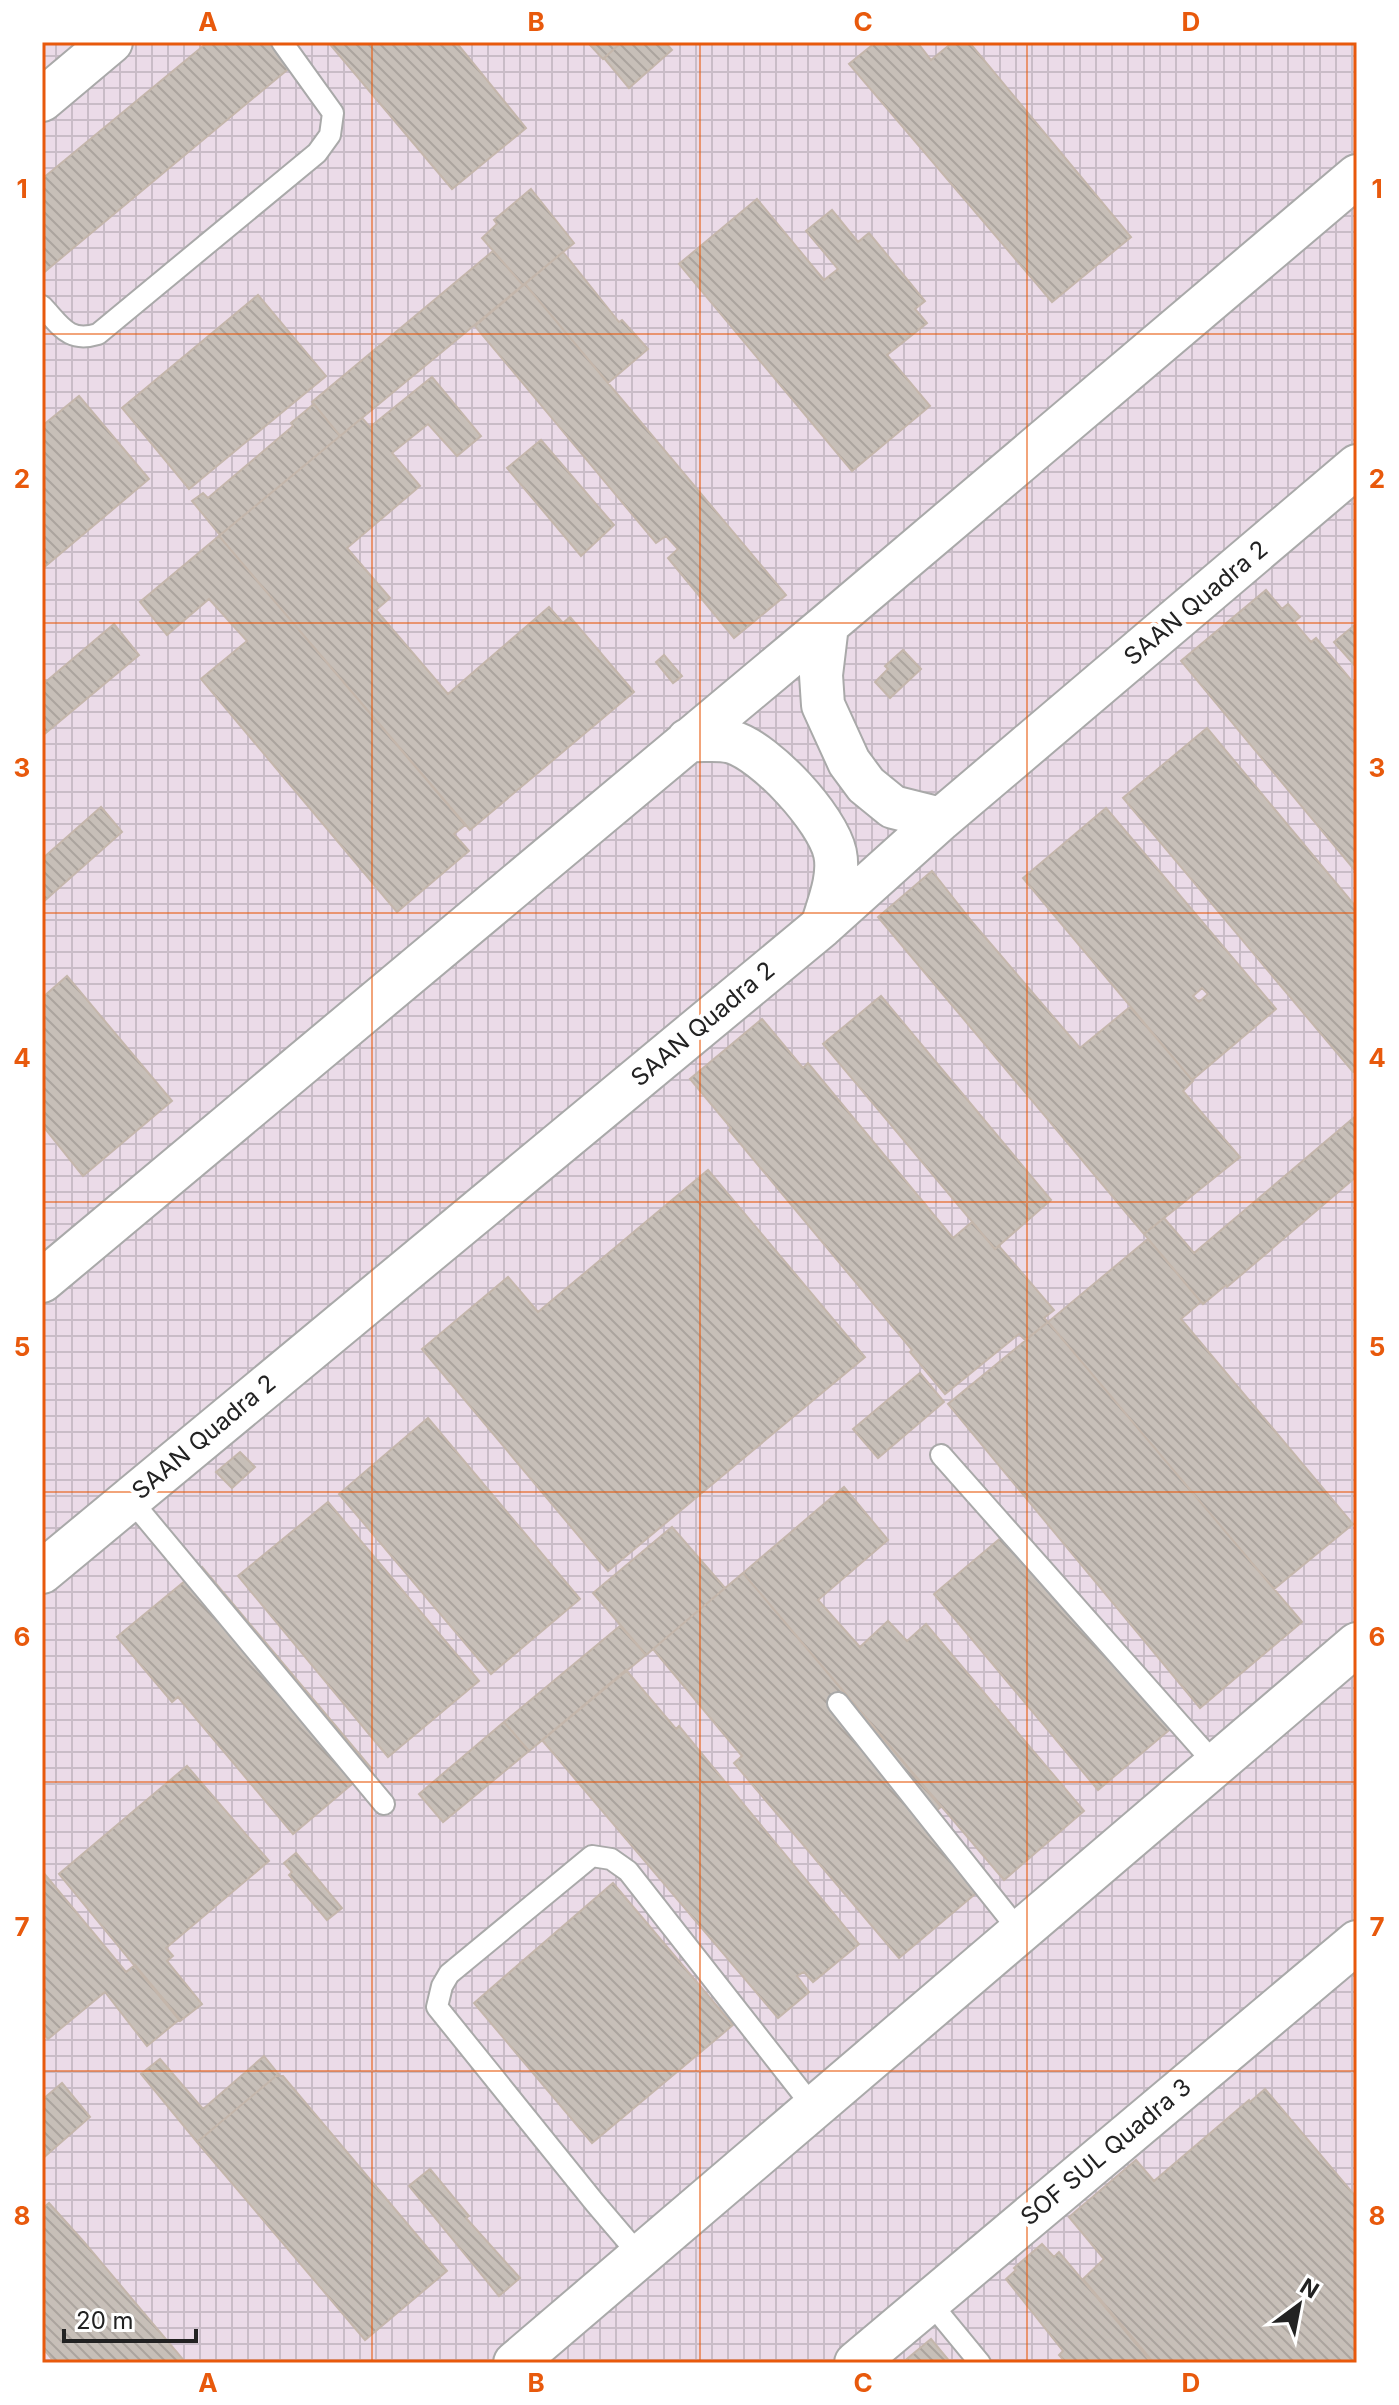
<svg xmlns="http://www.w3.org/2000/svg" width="1399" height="2405" font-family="Inter,sans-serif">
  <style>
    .industrial { fill: url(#industrial-grid) }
    .building { fill: url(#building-back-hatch); stroke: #c4b6ab; stroke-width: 2; fill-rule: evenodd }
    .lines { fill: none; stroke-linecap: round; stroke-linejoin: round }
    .lane-casing { stroke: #a9a9a9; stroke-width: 24 }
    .street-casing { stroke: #a9a9a9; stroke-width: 46 }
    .lane { stroke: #fff; stroke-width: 20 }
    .street { stroke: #fff; stroke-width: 42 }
    .grid { fill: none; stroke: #e8590c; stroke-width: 2; stroke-opacity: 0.55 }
    .labels { text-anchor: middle; stroke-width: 8; stroke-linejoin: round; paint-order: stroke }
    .street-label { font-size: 24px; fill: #222; stroke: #fff }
    .neatline { fill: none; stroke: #e8590c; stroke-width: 3 }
    .grid-label { font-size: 26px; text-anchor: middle; font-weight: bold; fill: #e8590c }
  </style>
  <defs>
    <pattern id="industrial-grid" width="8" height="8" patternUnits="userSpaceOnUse" patternTransform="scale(2)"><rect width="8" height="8" fill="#ebdbe8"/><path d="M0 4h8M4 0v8" fill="none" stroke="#c9bcc7"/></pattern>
    <pattern id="building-back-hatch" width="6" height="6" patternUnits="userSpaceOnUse" patternTransform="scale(2)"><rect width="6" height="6" fill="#c7bfb8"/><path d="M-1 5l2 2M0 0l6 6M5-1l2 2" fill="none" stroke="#aba49e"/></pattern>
  </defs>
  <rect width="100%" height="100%" fill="#f2efe9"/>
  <path class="industrial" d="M 42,42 L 1357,42 L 1357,2363 L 42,2363 Z"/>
  <path class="building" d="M 208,42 L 284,42 L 299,60 L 42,274 L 42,179 Z
    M 328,42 L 456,42 L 526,128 L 452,189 Z
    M 592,42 L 622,42 L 603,59 L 589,44 Z
    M 622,42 L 665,42 L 672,50 L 629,88 L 604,58 Z
    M 876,42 L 917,42 L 931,60 L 953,42 L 969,42 L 1131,237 L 1052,302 L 849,64 Z
    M 531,189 L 574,243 L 523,285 L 482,238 L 497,224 L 494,220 Z
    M 757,199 L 824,280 L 838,269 L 806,231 L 832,210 L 858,242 L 869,233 L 925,301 L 915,309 L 927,323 L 887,355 L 930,406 L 852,471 L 679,264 Z
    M 493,251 L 523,285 L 340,436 L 312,402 Z
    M 563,252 L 619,322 L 622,320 L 648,349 L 608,383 L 525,284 Z
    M 525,284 L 786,595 L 734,638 L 668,558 L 678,549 L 666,536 L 656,543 L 475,326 Z
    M 258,295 L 326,376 L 189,489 L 122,408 Z
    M 432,377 L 481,436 L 457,456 L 428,424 L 392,453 L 420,486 L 347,548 L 390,598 L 376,610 L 448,694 L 549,607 L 563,623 L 570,617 L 634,692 L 470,830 L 219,536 L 362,418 L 370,427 Z
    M 79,396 L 149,479 L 42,569 L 42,426 Z
    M 314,404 L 340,436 L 220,535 L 192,501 L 203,493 L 208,498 L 293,426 L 291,423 Z
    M 541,440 L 614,525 L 581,556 L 507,468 Z
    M 219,536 L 465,825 L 454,834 L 469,851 L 397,912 L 201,679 L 247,641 L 209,599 L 167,635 L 140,602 Z
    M 1266,590 L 1282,609 L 1288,604 L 1300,617 L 1294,622 L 1311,642 L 1316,638 L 1357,687 L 1357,873 L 1181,661 Z
    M 1357,623 L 1357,668 L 1334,642 Z
    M 114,624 L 139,655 L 42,736 L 42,685 Z
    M 903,650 L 921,669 L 890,698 L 875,682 L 888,669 L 885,666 Z
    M 664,655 L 682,676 L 673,683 L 656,662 Z
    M 1207,728 L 1357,908 L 1357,1069 L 1353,1072 L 1123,798 Z
    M 101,807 L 122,832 L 42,903 L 42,859 Z
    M 1106,808 L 1276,1009 L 1192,1080 L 1023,878 ZM 1202,988 L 1208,994 L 1199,1002 L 1193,996 Z
    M 932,871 L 973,923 L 1080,1048 L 1130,1007 L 1193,1081 L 1183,1091 L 1240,1157 L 1144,1234 L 878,917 Z
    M 67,976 L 172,1101 L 83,1176 L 42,1125 L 42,998 Z
    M 881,996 L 1051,1200 L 995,1249 L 823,1044 Z
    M 762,1019 L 803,1068 L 808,1063 L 953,1238 L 972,1222 L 995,1249 L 999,1246 L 1054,1310 L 1044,1318 L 1048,1322 L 1025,1340 L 1019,1334 L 945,1394 L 910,1352 L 912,1350 L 729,1130 L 731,1128 L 690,1079 Z
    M 1357,1115 L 1357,1176 L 1227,1287 L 1226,1285 L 1203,1304 L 1144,1234 L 1164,1218 L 1194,1253 Z
    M 708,1170 L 865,1357 L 608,1571 L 422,1349 L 508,1277 L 538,1312 Z
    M 1148,1239 L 1201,1302 L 1181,1319 L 1353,1524 L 1274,1589 L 1048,1322 Z
    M 1048,1322 L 1302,1622 L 1200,1708 L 948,1404 Z
    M 920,1373 L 944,1402 L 878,1458 L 853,1429 Z
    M 428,1418 L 580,1599 L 491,1674 L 339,1494 Z
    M 240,1452 L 255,1467 L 232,1488 L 216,1472 Z
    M 844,1487 L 888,1540 L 818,1600 L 860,1647 L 888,1621 L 907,1641 L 926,1624 L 1084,1811 L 1004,1880 L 743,1573 Z
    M 328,1502 L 479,1681 L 388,1757 L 238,1576 Z
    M 1015,1526 L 1180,1721 L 1098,1790 L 934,1594 Z
    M 672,1527 L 725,1588 L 646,1655 L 593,1593 Z
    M 202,1567 L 371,1768 L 293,1834 L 178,1697 L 172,1702 L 117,1637 Z
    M 743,1573 L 941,1807 L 923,1822 L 980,1890 L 899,1958 L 734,1763 L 742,1756 L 653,1649 Z
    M 620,1626 L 646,1655 L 529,1751 L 504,1722 Z
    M 626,1670 L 676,1729 L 679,1726 L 859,1944 L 813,1982 L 804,1972 L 797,1976 L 809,1992 L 778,2018 L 542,1740 Z
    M 504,1722 L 529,1751 L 443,1822 L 419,1794 Z
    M 187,1766 L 269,1861 L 166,1948 L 173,1956 L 167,1961 L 202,2004 L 180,2021 L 59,1874 Z
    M 296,1853 L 342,1908 L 327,1920 L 289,1875 L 292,1872 L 284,1863 Z
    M 42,1871 L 126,1972 L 135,1965 L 180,2019 L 147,2046 L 105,1992 L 48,2039 L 42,2032 Z
    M 613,1883 L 733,2025 L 592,2143 L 474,2003 Z
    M 264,2056 L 280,2076 L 276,2076 L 197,2142 L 141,2074 L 160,2059 L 203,2109 Z
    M 276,2076 L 283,2076 L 447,2271 L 365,2340 L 197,2142 Z
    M 62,2083 L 90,2117 L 42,2159 L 42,2100 Z
    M 1265,2089 L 1357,2198 L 1357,2363 L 1154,2363 L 1083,2279 L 1104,2259 L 1069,2217 L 1136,2160 L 1154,2181 L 1249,2100 L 1250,2102 Z
    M 430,2169 L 469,2216 L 466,2218 L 520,2278 L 499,2296 L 409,2186 Z
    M 49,2203 L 84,2242 L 186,2363 L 55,2363 L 42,2347 L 42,2209 Z
    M 1042,2244 L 1054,2257 L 1059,2252 L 1152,2363 L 1066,2363 L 1059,2355 L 1063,2351 L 1006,2279 L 1016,2270 L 1014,2268 Z
    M 931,2339 L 951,2363 L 902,2363 Z"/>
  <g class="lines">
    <g class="lane-casing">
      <path id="lane" d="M 42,306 C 61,326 68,343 98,334 L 317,153 L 330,135 L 333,113 L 282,42
        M 941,1455 L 1216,1765
        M 130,1499 L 384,1804
        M 838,1703 L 1021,1933
        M 641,2257 L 595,2203 L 437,2007 L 442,1986 L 449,1974 L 592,1856 L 611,1859 L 628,1871 L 814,2108
        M 929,2301 L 980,2363"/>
    </g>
    <g class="street-casing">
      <path id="street" d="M 42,100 L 111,42
        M 827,625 L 821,675 L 823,705 L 849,762 L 866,785 L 893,807 L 941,819
        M 688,740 C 701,741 719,738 732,742 C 766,752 827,818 835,853 C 840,877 829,903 822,926
        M 42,1281 L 827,625 L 1357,176
        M 42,1572 L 822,926 L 941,819 L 1357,466
        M 515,2363 L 1357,1644
        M 856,2363 L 1357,1942"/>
    </g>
    <use href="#lane" class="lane"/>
    <use href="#street" class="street"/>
  </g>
  <path class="grid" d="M 372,42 L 372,2363M 700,42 L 700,2363M 1027,42 L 1027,2363M 42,334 L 1357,334M 42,623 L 1357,623M 42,913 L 1357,913M 42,1202 L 1357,1202M 42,1492 L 1357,1492M 42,1782 L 1357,1782M 42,2071 L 1357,2071"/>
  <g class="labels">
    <g class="street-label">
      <text transform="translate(1196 603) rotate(-40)" y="8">SAAN Quadra 2</text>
      <text transform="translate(703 1024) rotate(-40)" y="8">SAAN Quadra 2</text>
      <text transform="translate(204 1437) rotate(-40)" y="8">SAAN Quadra 2</text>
      <text transform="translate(1106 2152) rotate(-40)" y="8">SOF SUL Quadra 3</text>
    </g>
  </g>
  <rect width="1399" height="2405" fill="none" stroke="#ffffff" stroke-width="88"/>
  <g transform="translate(1299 2305) rotate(32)" stroke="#ffffff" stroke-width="6" paint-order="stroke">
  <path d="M0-6L14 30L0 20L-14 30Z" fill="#222222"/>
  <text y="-12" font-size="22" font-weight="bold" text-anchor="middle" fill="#222222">N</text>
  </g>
  <path d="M64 2329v12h132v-12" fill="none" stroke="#222222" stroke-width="4"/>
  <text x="76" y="2329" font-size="24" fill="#222222" stroke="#ffffff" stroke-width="6" paint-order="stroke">20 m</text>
  <rect x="44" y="44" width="1311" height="2317" class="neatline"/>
  <g class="grid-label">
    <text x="208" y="31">A</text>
    <text x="536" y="31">B</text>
    <text x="863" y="31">C</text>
    <text x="1191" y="31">D</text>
    <text x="22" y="198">1</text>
    <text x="1377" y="198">1</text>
    <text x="22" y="488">2</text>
    <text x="1377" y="488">2</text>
    <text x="22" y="777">3</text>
    <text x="1377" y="777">3</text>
    <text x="22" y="1067">4</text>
    <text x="1377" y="1067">4</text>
    <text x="22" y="1356">5</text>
    <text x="1377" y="1356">5</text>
    <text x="22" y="1646">6</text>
    <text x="1377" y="1646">6</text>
    <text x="22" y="1936">7</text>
    <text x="1377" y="1936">7</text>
    <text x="22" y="2225">8</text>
    <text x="1377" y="2225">8</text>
    <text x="208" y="2392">A</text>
    <text x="536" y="2392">B</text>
    <text x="863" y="2392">C</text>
    <text x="1191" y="2392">D</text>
  </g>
</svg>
